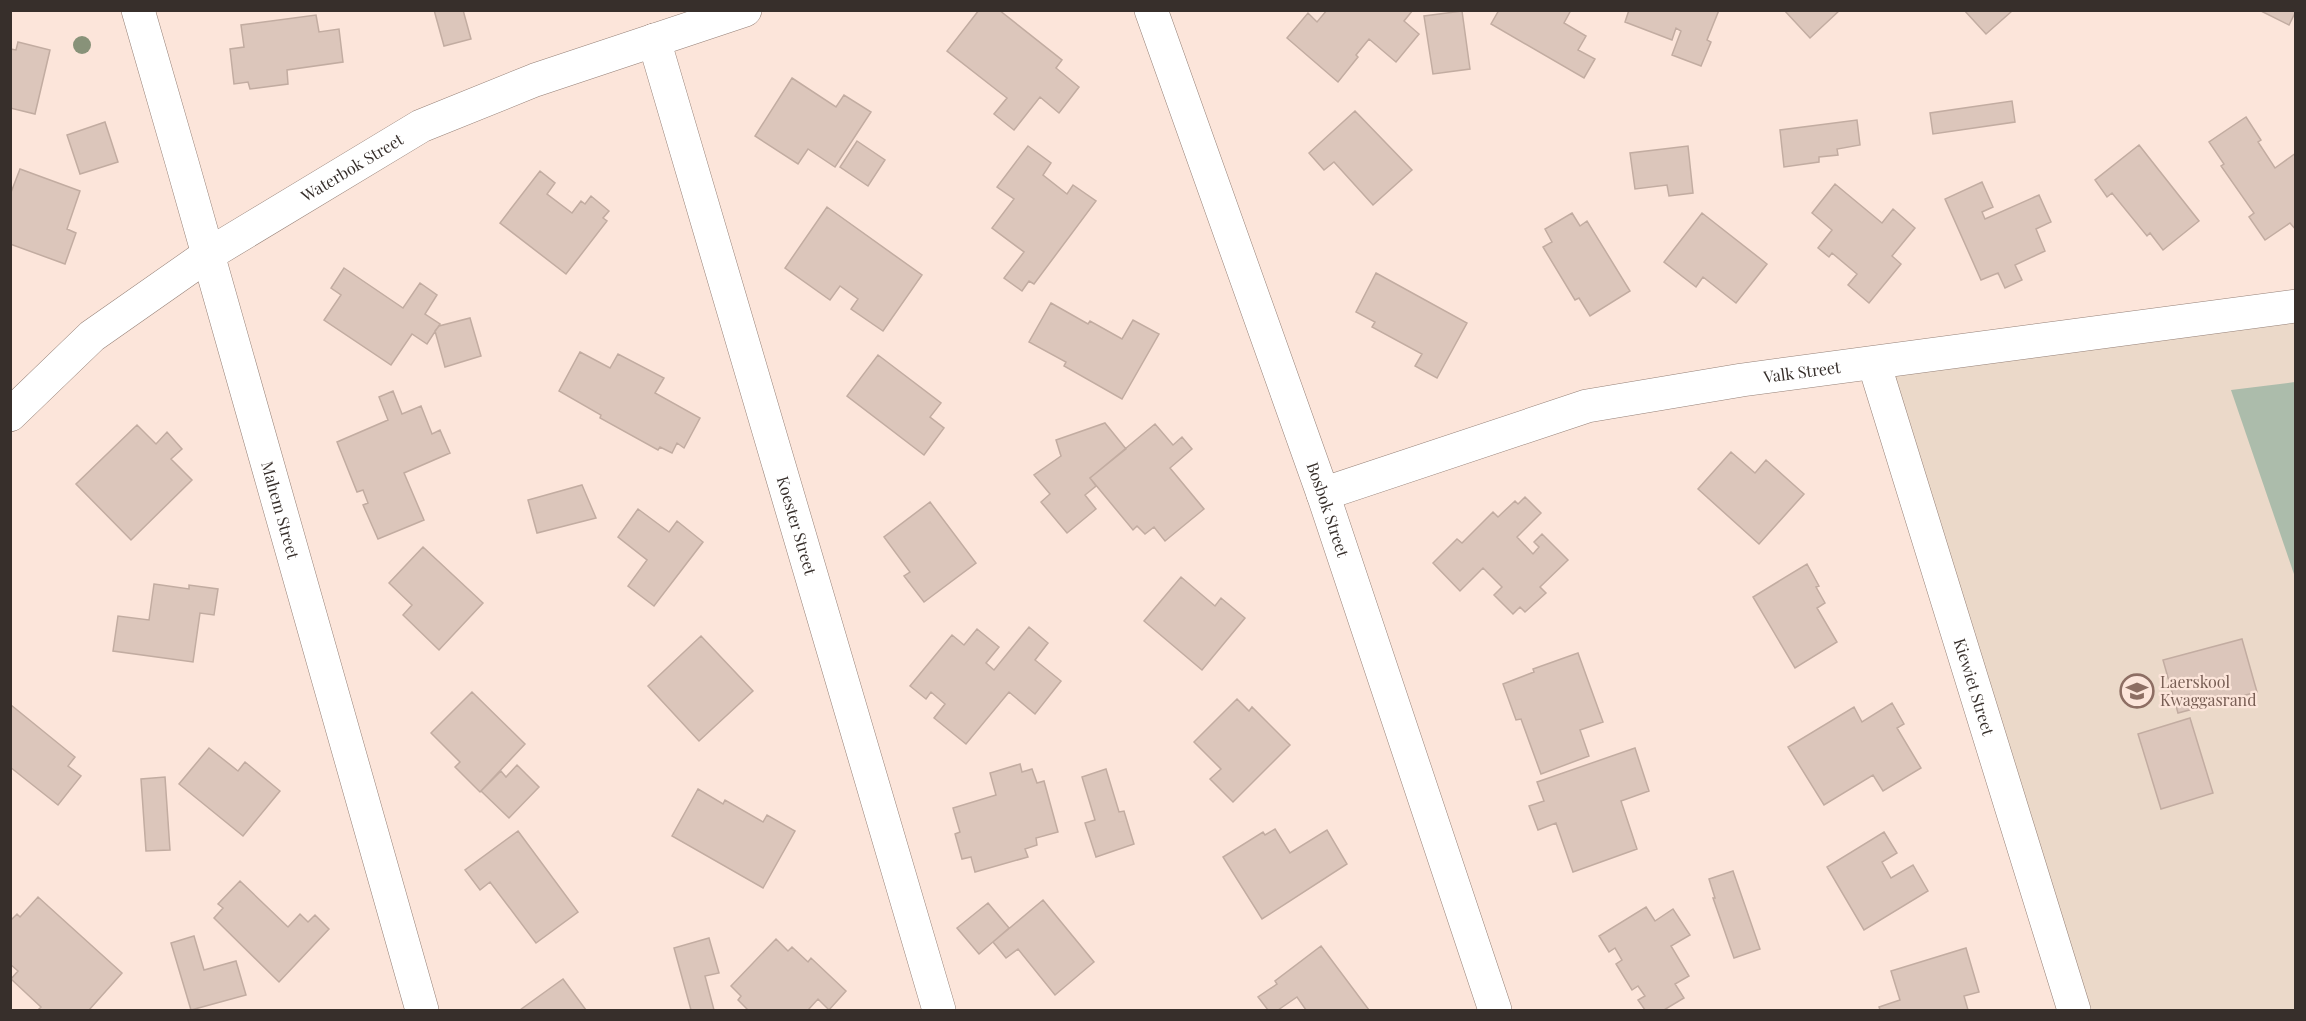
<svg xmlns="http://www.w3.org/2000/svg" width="2306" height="1021" font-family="'Playfair Display',serif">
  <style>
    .education { fill: #ebd9c9 }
    .green { fill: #acbcab }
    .building { fill: #dcc6bb; stroke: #c2aca1; stroke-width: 1.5 }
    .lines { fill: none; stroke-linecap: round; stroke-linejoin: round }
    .minor-casing { stroke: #958077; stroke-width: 34 }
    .minor { stroke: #fff; stroke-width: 33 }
    .tree { fill: #889279 }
    .labels { text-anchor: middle; stroke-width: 4.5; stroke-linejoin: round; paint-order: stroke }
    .street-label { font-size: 16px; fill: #372f2b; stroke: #fce5da }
    .education-label { font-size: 16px; fill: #785e54; stroke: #fce5da; text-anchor: start }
  </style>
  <rect width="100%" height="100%" fill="#fce5da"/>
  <path class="education" d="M 2295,318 L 2295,1010 L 2077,1010 L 1880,372 Z"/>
  <path class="green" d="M 2295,382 L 2296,382 L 2295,577 L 2231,390 Z"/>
  <path class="building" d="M 434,10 L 463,10 L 471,39 L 444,46 Z
    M 979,10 L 999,10 L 1062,60 L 1056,68 L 1079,87 L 1059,113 L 1040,97 L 1014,130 L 994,114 L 1007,98 L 947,51 Z
    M 1327,10 L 1413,10 L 1404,21 L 1419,34 L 1396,62 L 1369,39 L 1356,55 L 1358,57 L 1338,82 L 1287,38 L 1308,13 L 1317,22 Z
    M 1499,10 L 1571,10 L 1564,23 L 1586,36 L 1578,50 L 1595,59 L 1584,78 L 1491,24 Z
    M 1629,10 L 1719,10 L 1707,40 L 1711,42 L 1701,66 L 1672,55 L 1681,31 L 1676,28 L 1672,40 L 1625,22 Z
    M 1784,10 L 1840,10 L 1810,38 Z
    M 1964,10 L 2011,10 L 2012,11 L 1986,34 Z
    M 2259,10 L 2296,10 L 2296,11 L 2289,25 Z
    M 1462,11 L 1470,69 L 1433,74 L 1424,16 Z
    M 316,15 L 319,32 L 339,29 L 343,62 L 287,70 L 288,84 L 250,89 L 248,82 L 234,84 L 230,49 L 244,47 L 241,25 Z
    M 18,42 L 50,50 L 35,114 L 10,108 L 10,49 L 16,50 Z
    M 792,78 L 836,107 L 844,95 L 871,112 L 835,167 L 808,149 L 798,164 L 755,136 Z
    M 2012,101 L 2015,122 L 1933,134 L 1930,113 Z
    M 1355,111 L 1412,170 L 1373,205 L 1334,162 L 1324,170 L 1309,153 Z
    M 2246,117 L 2261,140 L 2258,142 L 2275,168 L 2296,153 L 2296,230 L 2290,223 L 2265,240 L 2249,217 L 2254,213 L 2221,166 L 2224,164 L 2209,142 Z
    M 1857,120 L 1860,145 L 1837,149 L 1838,155 L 1819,157 L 1819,162 L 1784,167 L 1780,130 Z
    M 105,122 L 118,162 L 80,174 L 67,135 Z
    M 857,141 L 885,160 L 868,186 L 840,167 Z
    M 2139,145 L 2199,221 L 2163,250 L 2150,233 L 2147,236 L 2112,193 L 2107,197 L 2095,180 Z
    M 1028,146 L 1051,163 L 1043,175 L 1067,194 L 1073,185 L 1096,201 L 1034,284 L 1029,281 L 1022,291 L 1004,278 L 1024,252 L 992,228 L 1014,199 L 997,187 Z
    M 1688,146 L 1693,193 L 1669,196 L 1667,185 L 1635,189 L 1630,153 Z
    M 20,169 L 80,191 L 67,229 L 76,233 L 65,264 L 10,244 L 10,195 Z
    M 540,171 L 555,183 L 547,194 L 572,213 L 581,201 L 585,204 L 591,196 L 609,211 L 603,218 L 607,221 L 566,274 L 500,223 Z
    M 1982,182 L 1993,207 L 1982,212 L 1985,219 L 2039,195 L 2051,222 L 2036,229 L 2045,251 L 2015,265 L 2022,280 L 2005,288 L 1998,273 L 1981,280 L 1945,199 Z
    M 1835,184 L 1882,223 L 1893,209 L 1915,228 L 1892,256 L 1901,264 L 1869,303 L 1848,285 L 1857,274 L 1832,253 L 1829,257 L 1818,248 L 1832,230 L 1812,213 Z
    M 827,207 L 922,275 L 883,331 L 851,309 L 858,299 L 840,286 L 830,300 L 785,268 Z
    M 1572,213 L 1580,226 L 1587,221 L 1630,291 L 1590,316 L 1579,298 L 1575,300 L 1543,247 L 1552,242 L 1545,229 Z
    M 1702,213 L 1767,264 L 1736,303 L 1703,277 L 1696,287 L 1664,262 Z
    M 344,268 L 403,308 L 420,283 L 437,295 L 425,314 L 440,324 L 427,344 L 412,334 L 391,365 L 324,320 L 341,295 L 331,288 Z
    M 1376,273 L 1467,323 L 1437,378 L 1415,366 L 1422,354 L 1372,327 L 1375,322 L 1356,312 Z
    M 1051,303 L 1088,324 L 1090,321 L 1122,339 L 1133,320 L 1159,334 L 1122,399 L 1064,366 L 1066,362 L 1029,342 Z
    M 470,318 L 481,356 L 445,367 L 435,331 L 439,326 Z
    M 580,352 L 610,368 L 618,354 L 664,378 L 655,393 L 700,418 L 684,448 L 677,443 L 672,453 L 660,447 L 658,450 L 600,418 L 601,415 L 559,391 Z
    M 878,355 L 941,403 L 930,417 L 944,428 L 924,455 L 847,396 Z
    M 393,391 L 402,414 L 421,406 L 432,434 L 440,430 L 450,453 L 404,473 L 424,520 L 378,539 L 363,505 L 368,503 L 363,490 L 357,492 L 337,442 L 388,420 L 379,397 Z
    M 1105,423 L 1126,449 L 1090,478 L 1096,486 L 1085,495 L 1096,509 L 1067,533 L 1041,502 L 1050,494 L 1034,475 L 1061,456 L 1056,440 Z
    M 1155,424 L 1173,445 L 1182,437 L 1192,449 L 1170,468 L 1204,509 L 1165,541 L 1154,527 L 1145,534 L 1137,526 L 1133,530 L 1090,478 Z
    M 137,425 L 156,444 L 167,432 L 182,449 L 171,459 L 192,480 L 131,540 L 76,484 Z
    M 1731,452 L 1755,473 L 1766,460 L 1804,494 L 1759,544 L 1698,489 Z
    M 582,485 L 596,518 L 537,533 L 528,500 Z
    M 1525,497 L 1541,513 L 1517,537 L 1533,554 L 1539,547 L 1534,542 L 1542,534 L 1568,560 L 1540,587 L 1546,593 L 1525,612 L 1520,607 L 1513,614 L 1494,595 L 1502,587 L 1483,568 L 1460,591 L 1433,563 L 1457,539 L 1462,543 L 1493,512 L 1498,517 L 1515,501 L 1518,504 Z
    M 930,502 L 976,563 L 924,602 L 904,576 L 910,572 L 884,537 Z
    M 638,509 L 669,532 L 677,521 L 703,542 L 654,606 L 628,586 L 647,560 L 618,537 Z
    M 423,547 L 483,603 L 439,650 L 403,615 L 412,605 L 389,583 Z
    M 1807,564 L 1819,586 L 1816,587 L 1825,603 L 1817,608 L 1837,642 L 1795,668 L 1753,597 Z
    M 1181,577 L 1215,606 L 1221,598 L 1245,618 L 1202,670 L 1144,621 Z
    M 154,584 L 189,589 L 189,585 L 218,589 L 214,615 L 200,613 L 193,662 L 113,651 L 118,616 L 149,620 Z
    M 1029,627 L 1048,643 L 1035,660 L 1061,681 L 1035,714 L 1009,692 L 966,744 L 934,718 L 945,704 L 931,692 L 926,699 L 910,686 L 952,635 L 964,645 L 977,629 L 999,647 L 986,663 L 994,670 Z
    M 701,636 L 753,691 L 699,741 L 648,686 Z
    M 2242,639 L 2257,692 L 2178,713 L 2163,660 Z
    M 1578,653 L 1603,722 L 1580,730 L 1589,756 L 1541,774 L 1521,719 L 1516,720 L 1503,684 L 1534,672 L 1533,669 Z
    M 472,692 L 525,744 L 480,792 L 455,767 L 460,762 L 431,733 Z
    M 1237,699 L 1249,711 L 1252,707 L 1290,745 L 1233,802 L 1210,779 L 1221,769 L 1194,742 Z
    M 1892,703 L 1904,724 L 1897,728 L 1921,768 L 1883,791 L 1873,775 L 1824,805 L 1788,747 L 1854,707 L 1862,722 Z
    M 11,705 L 75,757 L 68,766 L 81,776 L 58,805 L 10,767 Z
    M 2190,718 L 2213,793 L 2161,809 L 2138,734 Z
    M 209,748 L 238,771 L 245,762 L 280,791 L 243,836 L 179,784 Z
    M 1635,748 L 1649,791 L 1621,801 L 1637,849 L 1573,872 L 1556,823 L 1538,830 L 1529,806 L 1544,801 L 1537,782 Z
    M 1020,764 L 1022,772 L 1032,769 L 1037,783 L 1044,781 L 1058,832 L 1036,838 L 1037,845 L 1025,849 L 1028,857 L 975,872 L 971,857 L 962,859 L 955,834 L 960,832 L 953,808 L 996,795 L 990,773 Z
    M 517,765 L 539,787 L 509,818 L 481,791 L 501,771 L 506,777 Z
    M 1106,769 L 1119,812 L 1124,811 L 1134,844 L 1096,857 L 1085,823 L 1095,820 L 1082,777 Z
    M 165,777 L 170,850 L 146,851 L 141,779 Z
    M 698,789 L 723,804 L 725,800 L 763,822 L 767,815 L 795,831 L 763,888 L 672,836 Z
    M 1275,829 L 1290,853 L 1327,830 L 1347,864 L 1262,919 L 1223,857 L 1263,832 L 1265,835 Z
    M 518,831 L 578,912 L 536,943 L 490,882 L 480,890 L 465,870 Z
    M 1884,832 L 1897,853 L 1882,862 L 1891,878 L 1913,865 L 1928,891 L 1864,930 L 1827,867 Z
    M 1733,871 L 1760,949 L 1734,958 L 1713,898 L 1715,898 L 1709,879 Z
    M 240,881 L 288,927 L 300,914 L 308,922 L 315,915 L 329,929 L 279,982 L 214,918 L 223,908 L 218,904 Z
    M 38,897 L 122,973 L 89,1010 L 38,1010 L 41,1007 L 11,979 L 18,971 L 10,964 L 10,921 L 17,914 L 20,917 Z
    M 1043,900 L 1094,962 L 1055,995 L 1018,949 L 1006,958 L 993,942 Z
    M 988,903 L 1009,928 L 979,954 L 957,928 Z
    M 1646,907 L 1655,921 L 1673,909 L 1690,935 L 1671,946 L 1689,976 L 1675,984 L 1684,998 L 1664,1010 L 1645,1010 L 1638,1000 L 1645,996 L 1638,986 L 1632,990 L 1616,964 L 1622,960 L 1615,948 L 1609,952 L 1599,936 Z
    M 194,936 L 204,970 L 236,961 L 246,995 L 191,1010 L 171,943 Z
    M 709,938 L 719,973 L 705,976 L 714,1010 L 691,1010 L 674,948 Z
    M 776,939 L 788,951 L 792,947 L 808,962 L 811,958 L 846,991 L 829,1010 L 818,999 L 808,1010 L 748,1010 L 738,1000 L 741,996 L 731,986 Z
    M 1321,946 L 1369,1010 L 1306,1010 L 1297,997 L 1278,1010 L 1268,1010 L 1258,997 L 1277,984 L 1275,981 Z
    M 1966,948 L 1979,992 L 1964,996 L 1968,1010 L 1880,1010 L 1879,1007 L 1900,1000 L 1891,971 Z
    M 563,979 L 586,1010 L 520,1010 Z"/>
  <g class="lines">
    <g class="minor-casing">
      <g id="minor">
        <path id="s1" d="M 138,10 C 235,343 326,678 422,1010"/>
        <path id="s2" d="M 1151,10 L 1323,494 L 1495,1010"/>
        <path id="s3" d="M 654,40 L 939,1010"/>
        <path id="s4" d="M 1874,363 L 2074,1010"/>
        <path id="s5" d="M 10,415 L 92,336 L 209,254 L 421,126 L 535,80 L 745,10"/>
        <path id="s6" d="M 1323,494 L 1587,406 L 1742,380 L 2296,306"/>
      </g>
    </g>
    <use href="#minor" class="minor"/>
  </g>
  <circle class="tree" cx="82" cy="45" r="9"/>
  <defs>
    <g id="school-ring" transform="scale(1.725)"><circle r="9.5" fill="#fce5da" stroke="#8d6e63" stroke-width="1.5"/><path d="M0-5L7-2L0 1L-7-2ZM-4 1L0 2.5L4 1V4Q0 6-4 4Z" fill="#8d6e63"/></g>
  </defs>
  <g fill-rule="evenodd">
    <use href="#school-ring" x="2137" y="691"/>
  </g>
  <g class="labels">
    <g class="street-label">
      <text dy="6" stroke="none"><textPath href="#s5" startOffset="424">Waterbok Street</textPath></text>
      <text dy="6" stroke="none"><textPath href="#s6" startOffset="496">Valk Street</textPath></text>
      <text dy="6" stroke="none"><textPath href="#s2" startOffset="530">Bosbok Street</textPath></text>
      <text dy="6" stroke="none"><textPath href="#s1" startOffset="520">Mahem Street</textPath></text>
      <text dy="6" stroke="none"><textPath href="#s3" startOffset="506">Koester Street</textPath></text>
      <text dy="6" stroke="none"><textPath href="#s4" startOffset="339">Kiewiet Street</textPath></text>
    </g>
    <g class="education-label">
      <text x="2160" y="688">Laerskool<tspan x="2160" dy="18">Kwaggasrand</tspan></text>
    </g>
  </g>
  <rect width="2306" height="1021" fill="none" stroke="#372f2b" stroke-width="24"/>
</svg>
